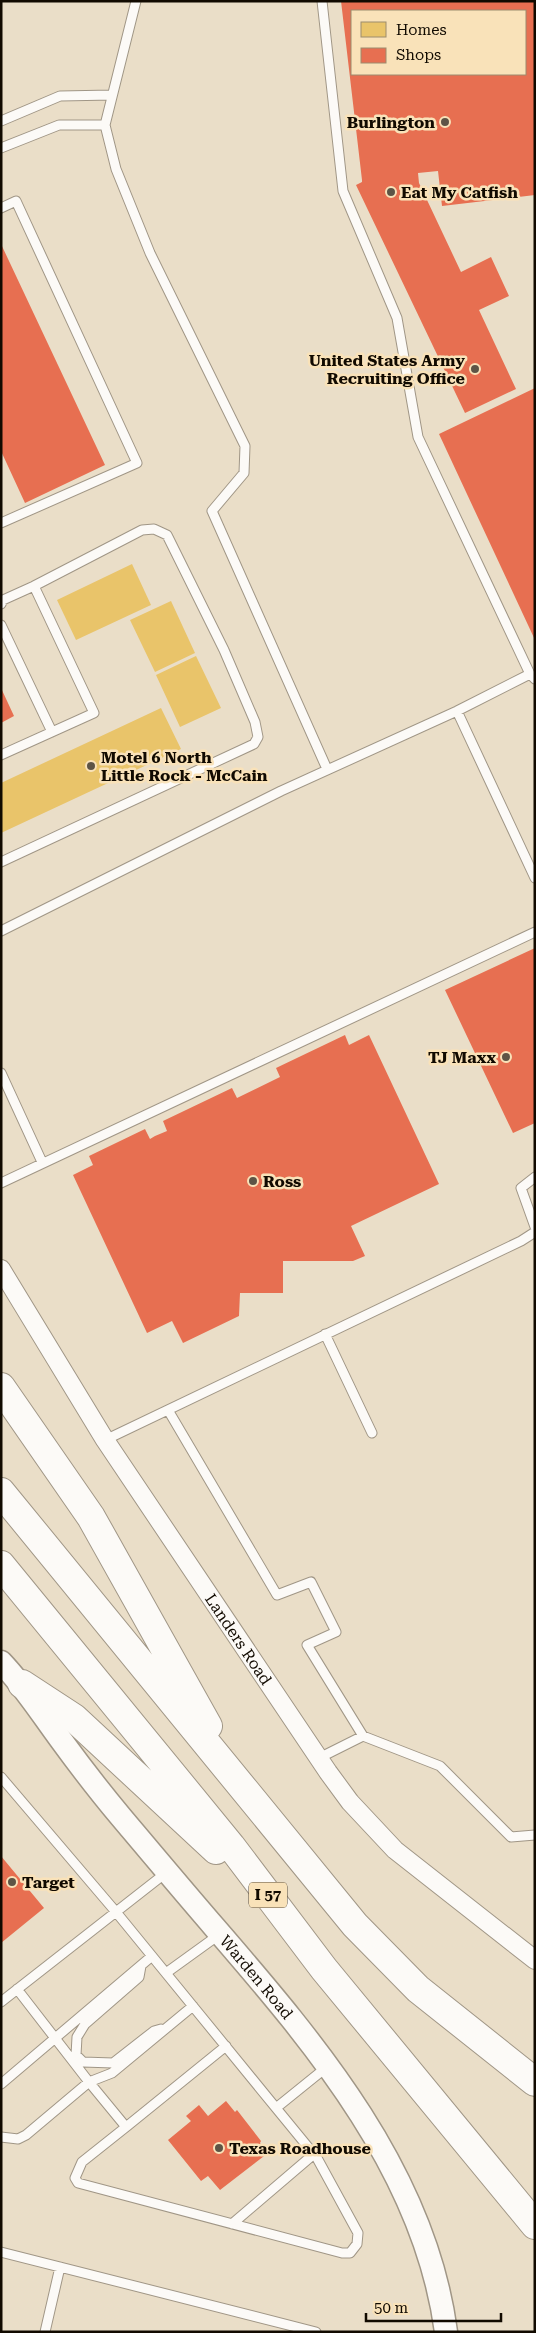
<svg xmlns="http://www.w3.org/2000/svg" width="536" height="2333" font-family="'Roboto Serif',serif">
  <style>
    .homes { fill: #e9c46a }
    .shops { fill: #e76f51; fill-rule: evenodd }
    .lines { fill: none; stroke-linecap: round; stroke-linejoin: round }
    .service-casing { stroke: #a09686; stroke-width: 11 }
    .minor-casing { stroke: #a09686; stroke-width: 20 }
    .tertiary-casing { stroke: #a09686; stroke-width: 25 }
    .motorway-casing { stroke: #a09686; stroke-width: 30 }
    .service { stroke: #fcfaf7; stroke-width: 9 }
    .minor { stroke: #fcfaf7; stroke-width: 18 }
    .tertiary { stroke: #fcfaf7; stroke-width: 22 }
    .motorway { stroke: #fcfaf7; stroke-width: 28 }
    .poi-dot { fill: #5d5446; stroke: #f9e2b9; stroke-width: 2 }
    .labels { text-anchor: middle; stroke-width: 5; stroke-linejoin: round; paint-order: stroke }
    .shield { fill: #f9e2b9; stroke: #574b38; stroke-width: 1 }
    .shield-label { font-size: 15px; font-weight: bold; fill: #110a00 }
    .poi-label { font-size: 16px; font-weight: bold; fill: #110a00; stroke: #f9e2b9; text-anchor: start }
    .street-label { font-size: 16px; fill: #110a00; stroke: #f9e2b9 }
  </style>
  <rect width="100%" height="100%" fill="#eadec8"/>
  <path class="homes" d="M 132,564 L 151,605 L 76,640 L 57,600 Z
    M 171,601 L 195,653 L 155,672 L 130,620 Z
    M 196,656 L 221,708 L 180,727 L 156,675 Z
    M 161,708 L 181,749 L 1,833 L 1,783 Z"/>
  <path class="shops" d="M 341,1 L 535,1 L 535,195 L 442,206 L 438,171 L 418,173 L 419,183 L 461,272 L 491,257 L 509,296 L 479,310 L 516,389 L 465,413 L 356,185 L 362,182 L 362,180 ZM 352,11 L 525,11 L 525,74 L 352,74 Z
    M 1,244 L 105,465 L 25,503 L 1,451 Z
    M 535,388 L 535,640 L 439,434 Z
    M 1,688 L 14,716 L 1,723 Z
    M 535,948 L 535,1123 L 513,1133 L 445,990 Z
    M 345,1035 L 349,1045 L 369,1035 L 439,1184 L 351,1226 L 365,1256 L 353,1261 L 283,1261 L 283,1293 L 240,1293 L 239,1316 L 183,1343 L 172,1321 L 147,1333 L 73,1175 L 93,1165 L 89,1156 L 145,1129 L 150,1139 L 155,1136 L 167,1131 L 163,1121 L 232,1088 L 237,1098 L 280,1077 L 276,1068 Z
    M 1,1856 L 44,1908 L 1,1943 Z
    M 226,2101 L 235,2112 L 237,2110 L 261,2141 L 260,2143 L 268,2153 L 220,2190 L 208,2176 L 201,2181 L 168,2140 L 191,2121 L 186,2116 L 199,2105 L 208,2116 Z"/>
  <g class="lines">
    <g class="service-casing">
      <path id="service" d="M 136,1 L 105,125 L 116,169 L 150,253 L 245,446 L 244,473 L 212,511 L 327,769
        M 322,1 L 343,191 L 397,318 L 418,437 L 530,674 L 535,679
        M 1,121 L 60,96 L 112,95
        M 1,148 L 59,125 L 105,125
        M 1,208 L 16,201 L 137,463 L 1,523
        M 1,604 L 3,600 L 34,586
        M 1,625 L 52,732
        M 457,711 L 535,878
        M 1,755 L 94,713 L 34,586 L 142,530 L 154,529 L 167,535 L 224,650 L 255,722 L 258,737 L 254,744 L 1,862
        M 1,931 L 281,791 L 457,711 L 530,674
        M 1,1073 L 42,1162
        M 535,1177 L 521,1188 L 535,1227
        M 1,1183 L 535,932
        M 325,1334 L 372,1433
        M 168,1410 L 277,1595 L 311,1582 L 336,1632 L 307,1645 L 363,1736
        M 105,1440 L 521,1241 L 535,1232
        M 319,1758 L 363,1736 L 440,1766 L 511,1837 L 535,1835
        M 1,1777 L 116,1912 L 276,2108
        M 141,1966 L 139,1977 L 85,2024 L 77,2037 L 76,2055 L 83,2062 L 113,2063 L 154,2031 L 161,2029
        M 166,1973 L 220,1934
        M 17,1989 L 89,2082 L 112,2073 L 193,2006
        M 1,2002 L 167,1872
        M 1,2084 L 152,1956
        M 126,2127 L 226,2046
        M 1,2137 L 18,2139 L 26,2135 L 89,2082 L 126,2127 L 82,2162 L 75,2178 L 78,2183 L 342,2253 L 350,2253 L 357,2244 L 358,2233 L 317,2158 L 276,2108 L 328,2066
        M 232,2224 L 314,2154
        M 1,2252 L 316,2332
        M 45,2332 L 60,2267"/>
    </g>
    <g class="minor-casing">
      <g id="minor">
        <path id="s1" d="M 1,1269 L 105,1440 L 328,1772 L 350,1802 L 395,1850 L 535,1960"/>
      </g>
    </g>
    <g class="tertiary-casing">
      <g id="tertiary">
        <path id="s2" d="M 1,1662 C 24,1686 41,1713 61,1740 C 80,1766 100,1792 121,1817 C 153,1855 184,1892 216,1929 C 317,2046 425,2173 446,2332"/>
      </g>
    </g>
    <g class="motorway-casing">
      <path id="motorway" d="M 1,1387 L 91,1517 L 208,1726
        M 1,1492 L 355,1925 L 418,1989 L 535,2082
        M 1,1565 L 231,1846 L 324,1969 L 535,2225
        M 22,1684 L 74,1718 L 216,1850"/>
    </g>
    <use href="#service" class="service"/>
    <use href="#minor" class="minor"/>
    <use href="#tertiary" class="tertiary"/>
    <use href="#motorway" class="motorway"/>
  </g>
  <g class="poi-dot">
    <circle cx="445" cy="122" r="5"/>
    <circle cx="391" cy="192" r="5"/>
    <circle cx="475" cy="369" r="5"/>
    <circle cx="91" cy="766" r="5"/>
    <circle cx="506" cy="1057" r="5"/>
    <circle cx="253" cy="1181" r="5"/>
    <circle cx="12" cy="1882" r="5"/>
    <circle cx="219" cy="2148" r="5"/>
  </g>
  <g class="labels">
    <rect class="shield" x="249" y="1882.5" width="38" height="25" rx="4"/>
    <g class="shield-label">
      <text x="268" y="1900">I 57</text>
    </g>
    <g class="poi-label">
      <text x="435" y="128" text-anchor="end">Burlington</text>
      <text x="401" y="198">Eat My Catfish</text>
      <text x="465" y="366" text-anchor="end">United States Army<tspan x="465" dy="18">Recruiting Office</tspan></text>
      <text x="101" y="763">Motel 6 North<tspan x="101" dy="18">Little Rock - McCain</tspan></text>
      <text x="496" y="1063" text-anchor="end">TJ Maxx</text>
      <text x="263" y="1187">Ross</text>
      <text x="22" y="1888">Target</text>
      <text x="229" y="2154">Texas Roadhouse</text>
    </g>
    <g class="street-label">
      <text dy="6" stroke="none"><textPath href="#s1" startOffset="440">Landers Road</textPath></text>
      <text dy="6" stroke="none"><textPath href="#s2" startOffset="406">Warden Road</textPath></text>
    </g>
  </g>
  <rect width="536" height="2333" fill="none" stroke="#110a00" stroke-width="5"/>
  <rect x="351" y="10" width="175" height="65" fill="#f9e2b9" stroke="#9c8c6f"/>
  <rect x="361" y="22" width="25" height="15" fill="#e9c46a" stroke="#9c8c6f"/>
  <text x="396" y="35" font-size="15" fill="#110a00">Homes</text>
  <rect x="361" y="48" width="25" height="15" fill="#e76f51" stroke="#9c8c6f"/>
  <text x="396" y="60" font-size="15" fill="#110a00">Shops</text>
  <path d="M366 2313v8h135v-8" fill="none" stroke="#110a00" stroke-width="2.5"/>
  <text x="374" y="2313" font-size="15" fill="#110a00" stroke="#f9e2b9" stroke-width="4" paint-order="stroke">50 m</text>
</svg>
